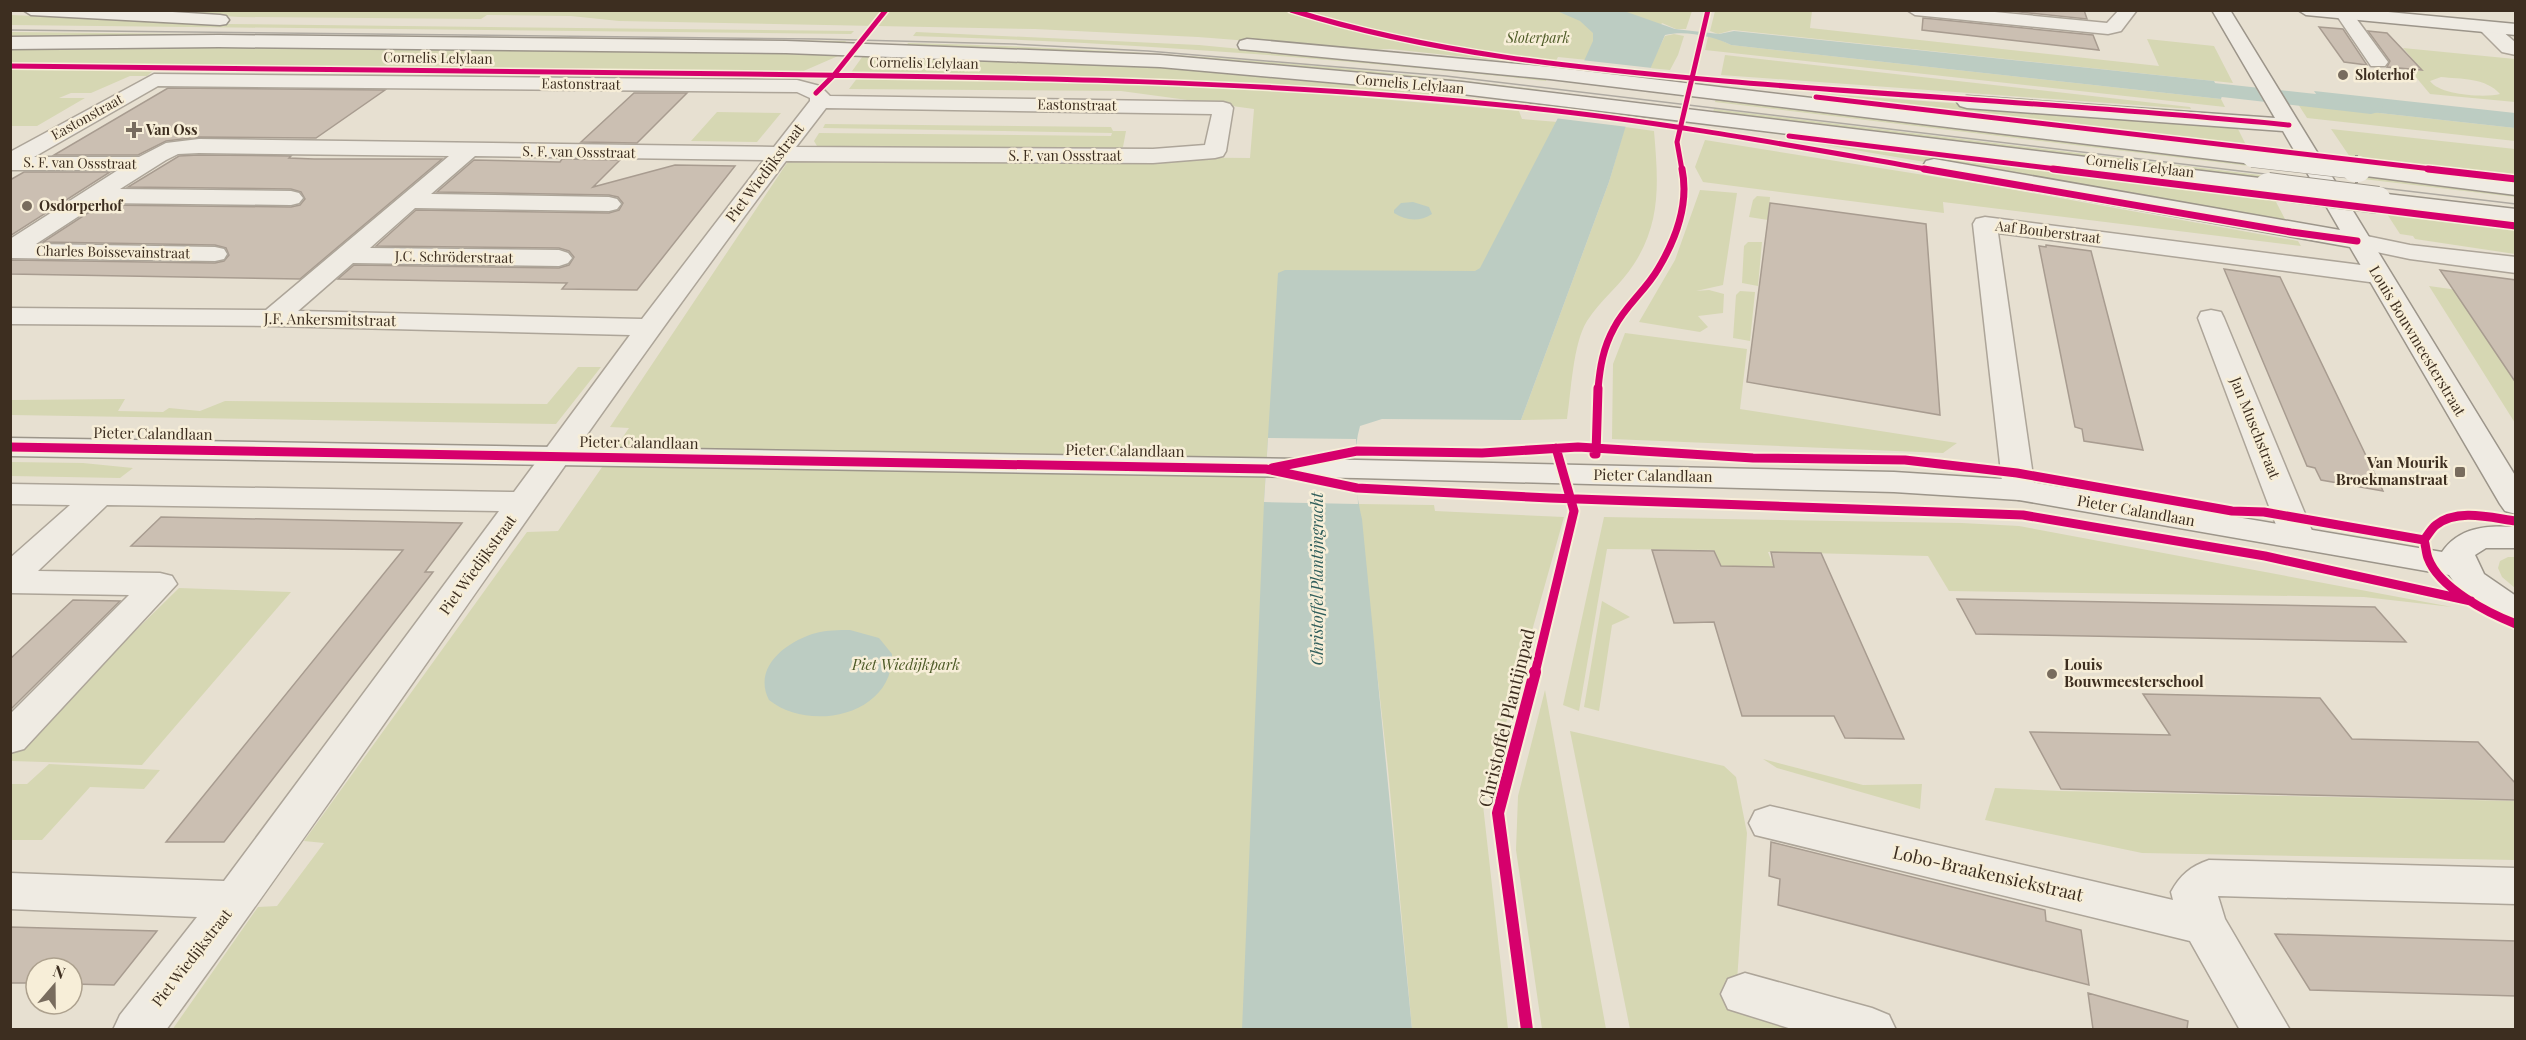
<svg xmlns="http://www.w3.org/2000/svg" width="2526" height="1040" font-family="'Playfair Display',serif">
  <style>
    .green { fill: #d6d7b3; fill-rule: evenodd }
    .water { fill: #bcccc2 }
    .pier { fill: #e7e0d1 }
    .lines { fill: none; stroke-linecap: round; stroke-linejoin: round }
    .canal { fill: #bcccc2; fill-rule: evenodd }
    .building { fill: #cbbfb2; stroke: #a89c90; stroke-width: 1.5 }
    .street-casing { stroke: #ada599; stroke-width: 3 }
    .secondary-casing { stroke: #9c958a; stroke-width: 3 }
    .street { fill: #efebe3; fill-rule: evenodd }
    .secondary { fill: #efebe3; fill-rule: evenodd }
    .tram { stroke: #afaaa2; stroke-width: 1.5 }
    .secondary-bridge-far1-casing { stroke: #9c958a; stroke-width: 21; stroke-linecap: butt }
    .secondary-bridge-casing { stroke: #9c958a; stroke-width: 28; stroke-linecap: butt }
    .secondary-bridge-far1 { stroke: #efebe3; stroke-width: 20 }
    .secondary-bridge { stroke: #efebe3; stroke-width: 26 }
    .cycleway-far3-casing { stroke: #f7eed8; stroke-width: 8 }
    .cycleway-far2-casing { stroke: #f7eed8; stroke-width: 10 }
    .cycleway-far1-casing { stroke: #f7eed8; stroke-width: 13 }
    .cycleway-casing { stroke: #f7eed8; stroke-width: 16 }
    .cycleway-far3 { stroke: #d6006c; stroke-width: 5 }
    .cycleway-far2 { stroke: #d6006c; stroke-width: 7 }
    .cycleway-far1 { stroke: #d6006c; stroke-width: 9 }
    .cycleway { stroke: #d6006c; stroke-width: 12 }
    .poi-dot { fill: #786c5e; stroke: #f7eed8; stroke-width: 2 }
    .labels { text-anchor: middle; stroke-width: 5; stroke-linejoin: round; paint-order: stroke }
    .far-park-label { font-size: 14px; font-style: italic; fill: #4d5a26; stroke: #f7eed8 }
    .far-street-label { font-size: 14px; fill: #3d2e20; stroke: #f7eed8 }
    .far-poi-label { font-size: 14px; font-weight: bold; fill: #3d2e20; stroke: #f7eed8; text-anchor: start }
    .street-label { font-size: 15px; fill: #3d2e20; stroke: #f7eed8 }
    .poi-label { font-size: 15px; font-weight: bold; fill: #3d2e20; stroke: #f7eed8; text-anchor: end }
    .park-label { font-size: 15px; font-style: italic; fill: #4d5a26; stroke: #f7eed8 }
    .water-label { font-size: 16px; font-style: italic; fill: #2f5d5a; stroke: #f7eed8 }
    .near-street-label { font-size: 18px; fill: #3d2e20; stroke: #f7eed8 }
  </style>
  <rect width="100%" height="100%" fill="#e7e0d1"/>
  <path class="green" d="M 137,11 L 1692,11 L 1686,29 L 1676,29 L 1662,23 L 1637,65 L 1558,57 L 1553,66 L 1390,49 L 1367,50 L 1198,37 L 1035,29 L 619,21 L 571,16 L 487,15 L 481,19 L 239,17 Z
    M 1715,11 L 1812,11 L 1810,28 L 2159,66 L 2147,39 L 2214,46 L 2233,83 L 1733,30 L 1718,34 L 1710,31 Z
    M 11,15 L 226,24 L 854,31 L 851,34 L 11,25 Z
    M 11,32 L 846,41 L 844,44 L 11,40 Z
    M 916,32 L 1199,45 L 1547,78 L 1546,81 C 1335,58 1124,42 913,36 Z
    M 1674,34 L 1684,36 L 1678,55 L 1670,70 L 1649,68 L 1665,36 Z
    M 1708,37 L 1716,38 L 1731,45 L 2221,99 L 2225,107 L 1705,50 Z
    M 908,43 C 1120,48 1331,64 1542,90 L 1540,93 L 1171,58 L 906,46 Z
    M 185,45 L 838,52 L 836,55 L 838,56 L 799,73 L 15,64 L 11,61 L 11,47 Z
    M 2403,48 L 2515,59 L 2515,102 L 2430,94 L 2410,70 L 2423,71 ZM 2441,77 C 2460,79 2487,78 2500,94 C 2485,98 2439,95 2430,81 Z
    M 865,53 L 1093,61 L 1350,81 L 1366,86 L 1532,105 L 1360,91 L 1189,81 L 850,74 Z
    M 1725,55 L 2190,107 L 2191,109 L 1721,75 Z
    M 11,69 L 142,70 L 153,71 L 147,76 L 130,76 L 91,93 L 71,93 L 59,98 L 85,98 L 37,126 L 11,126 Z
    M 858,77 L 1166,84 L 1274,90 L 1519,111 L 1522,119 L 1558,122 L 1479,283 L 1304,308 L 1260,1029 L 172,1030 L 258,907 L 277,906 L 324,843 L 304,841 L 527,532 L 558,531 L 629,428 L 610,427 L 793,154 L 1250,158 L 1254,109 L 1121,91 L 849,89 Z
    M 1825,94 L 2218,122 L 2237,127 L 2246,145 L 1825,97 Z
    M 1716,98 L 2256,162 L 2258,167 L 1715,102 Z
    M 2298,104 L 2515,128 L 2515,141 L 2307,118 Z
    M 1714,109 L 2277,177 L 2280,183 L 1712,114 Z
    M 717,112 L 781,113 L 757,142 L 691,141 Z
    M 825,124 L 1111,127 L 1113,131 L 1126,131 L 1123,147 L 1112,150 L 817,146 L 814,141 L 819,133 L 1111,136 L 1112,133 L 823,128 Z
    M 1625,127 L 1654,131 C 1658,179 1662,221 1634,264 C 1621,285 1600,300 1587,321 C 1573,343 1571,393 1567,419 L 1521,420 L 1609,182 Z
    M 2331,129 L 2515,149 L 2515,178 L 2350,157 Z
    M 1705,140 L 1993,186 L 2298,241 L 2301,246 L 1943,202 L 1944,213 L 1703,182 L 1695,167 Z
    M 1820,142 L 2275,200 L 2286,221 L 2281,223 L 1820,144 Z
    M 2344,173 L 2515,194 L 2515,197 L 2346,177 Z
    M 1700,190 L 1737,193 L 1723,285 L 1696,291 L 1709,290 L 1724,294 L 1723,313 L 1698,316 L 1708,327 L 1700,332 L 1639,322 L 1675,260 Z
    M 1757,196 L 1770,197 L 1768,220 L 1749,217 L 1753,200 Z
    M 2387,214 L 2515,228 L 2515,254 L 2415,239 L 2413,236 L 2400,234 Z
    M 1748,242 L 1762,242 L 1758,286 L 1742,283 L 1744,246 Z
    M 2429,286 L 2515,298 L 2515,423 Z
    M 1740,291 L 1755,292 L 1750,341 L 1733,338 L 1736,295 Z
    M 1625,333 L 1747,349 L 1740,409 L 1957,443 L 1943,453 L 1612,439 L 1613,364 Z
    M 578,367 L 601,367 L 556,424 L 11,415 L 11,400 L 125,399 L 118,411 L 163,412 L 169,408 L 200,411 L 225,401 L 547,404 Z
    M 11,462 L 83,463 L 133,468 L 120,478 L 11,476 Z
    M 1358,504 L 1434,505 L 1435,511 L 1564,517 L 1483,805 L 1508,1029 L 1412,1029 L 1388,769 Z
    M 1604,517 L 1962,523 L 2019,526 L 2452,607 L 2364,597 L 1949,591 L 1928,556 L 1768,552 L 1774,567 L 1720,566 L 1714,550 L 1607,549 L 1579,711 L 1563,705 Z
    M 2508,557 L 2515,557 L 2515,588 L 2502,577 L 2498,568 L 2500,561 Z
    M 179,588 L 291,592 L 142,765 L 11,761 L 11,753 Z
    M 1602,601 L 1630,617 L 1612,625 L 1599,711 L 1584,707 Z
    M 1545,690 L 1606,1029 L 1542,1029 L 1516,850 L 1518,796 Z
    M 1570,731 L 1724,766 L 1736,777 L 1747,833 L 1735,1011 L 1791,1029 L 1630,1029 Z
    M 1763,759 L 1863,785 L 1922,784 L 1920,809 L 1777,768 Z
    M 49,764 L 160,770 L 144,789 L 90,787 L 42,840 L 11,840 L 11,784 L 27,784 Z
    M 1995,788 L 2060,791 L 2515,801 L 2515,860 L 2142,853 L 1985,820 Z"/>
  <path class="water" d="M 1557,11 L 1624,11 L 1675,29 L 1719,34 L 1734,31 L 2214,81 L 2222,96 L 2221,99 L 1731,45 C 1713,36 1685,30 1665,35 L 1627,122 L 1609,182 L 1521,420 L 1382,419 L 1360,426 C 1352,454 1355,491 1362,519 L 1412,1029 L 1242,1030 L 1264,502 L 1278,273 L 1285,270 L 1475,271 L 1480,268 L 1560,114 L 1593,41 L 1593,33 L 1580,21 Z
    M 2314,91 L 2515,113 L 2515,128 L 2325,107 Z
    M 1413,202 L 1429,207 L 1432,214 C 1420,222 1406,221 1394,213 L 1394,210 L 1401,203 Z
    M 850,630 L 879,638 L 892,654 C 894,715 810,733 769,700 C 752,667 787,641 816,633 C 827,630 839,630 850,630 Z"/>
  <path class="pier" d="M 1581,60 L 1652,68 L 1628,127 L 1554,118 Z
    M 1268,438 L 1356,439 L 1358,504 L 1264,502 Z"/>
  <g class="lines">
    <path class="canal" d="M 2168,78 L 2371,100 L 2379,102 L 2383,107 L 2379,112 L 2371,114 L 2160,90 L 2157,85 L 2160,80 Z"/>
  </g>
  <path class="building" d="M 2002,10 L 2084,10 L 2087,19 Z
    M 1923,18 L 2093,35 L 2099,50 L 1922,30 Z
    M 2319,27 L 2343,29 L 2367,65 L 2344,62 Z
    M 2368,31 L 2387,33 L 2422,70 L 2387,67 L 2390,61 Z
    M 168,88 L 385,90 L 316,138 L 199,137 L 166,141 L 138,155 L 54,155 Z
    M 634,93 L 687,93 L 637,143 L 581,142 Z
    M 199,155 L 291,156 L 289,158 L 314,159 L 442,159 L 300,279 L 10,274 L 10,260 L 215,263 L 224,261 L 229,255 L 226,248 L 215,245 L 43,242 L 100,205 L 291,207 L 300,205 L 305,199 L 301,192 L 291,189 L 128,187 L 179,156 Z
    M 562,159 L 620,160 L 593,187 L 675,165 L 735,166 L 637,290 L 562,289 L 567,283 L 338,279 L 354,265 L 559,268 L 569,265 L 574,257 L 569,251 L 559,248 L 376,246 L 416,210 L 609,213 L 619,210 L 623,203 L 618,197 L 609,195 L 437,192 L 474,160 L 560,162 Z
    M 24,172 L 110,172 L 10,236 L 10,180 Z
    M 1770,203 L 1926,224 L 1940,415 L 1747,382 Z
    M 2046,245 L 2091,251 L 2143,450 L 2084,441 L 2082,429 L 2075,427 L 2039,246 L 2046,247 Z
    M 2224,269 L 2280,277 L 2383,491 L 2321,480 L 2315,468 L 2307,466 Z
    M 2440,270 L 2516,280 L 2516,383 Z
    M 161,517 L 462,523 L 425,572 L 433,572 L 224,842 L 166,842 L 403,550 L 131,546 Z
    M 1652,550 L 1714,551 L 1721,566 L 1774,567 L 1771,552 L 1821,553 L 1904,739 L 1845,738 L 1834,716 L 1742,716 L 1714,622 L 1674,623 Z
    M 1957,599 L 2375,607 L 2406,642 L 1976,634 Z
    M 73,600 L 120,601 L 10,710 L 10,659 Z
    M 2143,694 L 2320,698 L 2352,739 L 2478,742 L 2516,784 L 2516,800 L 2061,789 L 2030,732 L 2170,735 Z
    M 1771,842 L 2045,910 L 2046,921 L 2081,930 L 2089,985 L 1778,905 L 1780,879 L 1769,876 Z
    M 10,927 L 83,929 L 157,931 L 114,985 L 72,984 L 72,968 L 36,968 L 36,983 L 10,983 Z
    M 2275,934 L 2516,941 L 2516,996 L 2310,990 Z
    M 2088,993 L 2188,1021 L 2187,1029 L 2093,1029 Z"/>
  <g class="lines">
    <g class="street-casing">
      <path id="street" d="M 1907,10 L 1974,10 L 2107,23 L 2119,10 L 2137,10 L 2121,31 L 2108,34 L 1915,15 Z
        M 2333,10 L 2350,10 L 2388,62 L 2385,66 L 2371,66 Z
        M 2487,22 L 2493,23 L 2516,43 L 2516,55 L 2502,52 L 2481,31 L 2478,27 L 2481,23 Z
        M 154,74 L 797,80 L 820,86 L 830,96 L 1223,102 L 1230,104 L 1233,108 L 1226,151 L 1223,156 L 1215,158 L 1153,163 L 786,161 C 572,445 376,743 166,1030 L 113,1030 L 120,1015 L 197,917 L 10,909 L 10,873 L 224,881 L 499,511 L 107,505 L 38,571 L 160,573 L 172,576 L 177,584 L 24,749 L 10,753 L 10,714 L 129,595 L 10,593 L 10,558 L 70,505 L 10,504 L 10,484 L 514,492 L 630,335 L 273,326 L 10,324 L 10,308 L 266,310 L 449,156 L 199,153 L 178,154 L 166,160 L 120,189 L 291,191 L 299,193 L 303,198 L 299,203 L 291,205 L 99,203 L 36,244 L 215,247 L 224,249 L 227,254 L 224,259 L 215,261 L 10,258 L 10,239 L 118,170 L 10,170 L 10,152 ZM 158,86 L 797,92 L 810,98 L 810,101 L 774,147 L 199,139 L 166,143 L 139,157 L 34,157 ZM 826,108 L 1212,114 L 1205,145 L 1153,149 L 796,147 ZM 475,156 L 764,160 L 642,319 L 298,311 L 353,263 L 559,266 L 568,263 L 572,258 L 568,253 L 559,250 L 370,248 L 415,208 L 609,211 L 617,209 L 621,204 L 617,199 L 609,197 L 431,194 Z
        M 1985,217 L 2377,267 L 2386,270 L 2390,275 L 2386,280 L 2377,283 L 1998,233 L 2035,490 L 2030,497 L 2019,500 L 2008,497 L 2003,490 L 1973,224 L 1976,219 Z
        M 2357,234 L 2410,245 L 2516,257 L 2516,273 L 2410,259 L 2348,246 L 2345,241 L 2348,236 Z
        M 2211,310 L 2221,312 L 2224,318 L 2315,538 L 2310,545 L 2298,548 L 2286,545 L 2281,538 L 2198,318 L 2201,312 Z
        M 1770,806 L 2173,900 L 2171,892 C 2180,875 2191,866 2209,860 L 2516,868 L 2516,904 L 2218,896 L 2225,919 L 2290,1030 L 2240,1030 L 2190,941 L 1755,835 L 1749,823 L 1755,811 Z
        M 1745,973 L 1872,1008 L 1889,1015 L 1896,1030 L 1795,1030 L 1728,1009 L 1721,994 L 1728,979 Z"/>
    </g>
    <g class="secondary-casing">
      <path id="secondary" d="M 23,10 L 141,10 L 220,15 L 226,16 L 229,20 L 226,24 L 220,25 L 31,15 Z
        M 2212,10 L 2230,10 L 2516,477 L 2516,514 L 2505,511 L 2500,504 L 2350,247 L 1934,173 L 1926,171 L 1923,166 L 1926,161 L 1934,159 L 2340,230 L 2283,131 L 1967,108 L 1960,106 L 1957,102 L 1960,98 L 1967,96 L 2275,118 Z
        M 2298,10 L 2367,10 L 2516,24 L 2516,35 L 2306,15 Z
        M 219,35 L 786,41 L 1160,55 L 1462,82 L 2268,179 L 2276,181 L 2279,186 L 2276,191 L 2268,193 L 1462,94 L 1160,67 L 786,53 L 219,47 L 10,49 L 10,37 Z
        M 1247,39 L 1550,67 L 2252,150 L 2260,152 L 2263,157 L 2260,162 L 2252,164 L 1550,79 L 1240,49 L 1238,45 L 1240,41 Z
        M 2358,162 L 2516,181 L 2516,195 L 2350,174 L 2347,169 L 2350,164 Z
        M 2378,193 L 2516,209 L 2516,223 L 2370,205 L 2366,200 L 2370,195 Z
        M 10,438 L 1357,460 L 1894,472 L 2019,480 L 2442,552 C 2459,527 2487,525 2516,527 L 2516,548 L 2486,548 L 2475,555 L 2484,574 L 2516,596 L 2516,623 C 2488,615 2465,599 2449,575 L 2019,500 L 1894,492 L 1357,478 L 10,456 Z"/>
    </g>
    <use href="#street" class="street"/>
    <use href="#secondary" class="secondary"/>
    <path class="tram" d="M 10,30 L 818,39 L 1013,44 L 1148,51 L 1446,76 L 2516,204"/>
    <g class="secondary-bridge-far1-casing">
      <path id="secondary-bridge-far1" d="M 2252,157 L 2358,169"/>
    </g>
    <g class="secondary-bridge-casing">
      <path id="secondary-bridge" d="M 2355,169 L 2358,169
        M 2268,186 L 2378,200"/>
    </g>
    <use href="#secondary-bridge-far1" class="secondary-bridge-far1"/>
    <use href="#secondary-bridge" class="secondary-bridge"/>
    <g class="cycleway-far3-casing">
      <path id="cycleway-far3" d="M 1291,10 C 1431,54 1578,68 1724,81 C 1912,97 2101,106 2289,125
        M 10,66 C 255,69 501,71 746,74 C 1008,77 1270,80 1530,108 C 1665,122 1799,147 1932,170
        M 816,93 L 834,75 L 886,10
        M 1816,97 L 2440,170
        M 1789,136 L 2065,170
        M 1682,170 L 1677,142 L 1708,10"/>
    </g>
    <g class="cycleway-far2-casing">
      <path id="cycleway-far2" d="M 1924,169 L 2291,232 L 2357,241
        M 2053,169 L 2516,226
        M 2428,169 L 2516,179
        M 1598,389 C 1600,367 1603,348 1614,328 C 1625,306 1646,290 1658,269 C 1676,239 1689,203 1682,169"/>
    </g>
    <g class="cycleway-far1-casing">
      <path id="cycleway-far1" d="M 10,447 L 1266,469 L 1357,488 L 1550,498 L 2023,515 L 2265,556 L 2471,601
        M 1594,454 L 1596,454 L 1598,388
        M 1272,468 L 1357,451 L 1482,453 L 1578,447 L 1753,458 L 1905,460 L 2017,473 L 2232,511 L 2264,512 L 2424,540
        M 2516,521 C 2492,518 2458,508 2436,525 C 2431,529 2428,535 2424,540 C 2426,546 2426,553 2428,558 C 2439,588 2488,613 2516,624
        M 1535,673 L 1574,511 L 1556,448"/>
    </g>
    <g class="cycleway-casing">
      <path id="cycleway" d="M 1527,1030 L 1498,813 L 1535,672"/>
    </g>
    <use href="#cycleway-far3" class="cycleway-far3"/>
    <use href="#cycleway-far2" class="cycleway-far2"/>
    <use href="#cycleway-far1" class="cycleway-far1"/>
    <use href="#cycleway" class="cycleway"/>
  </g>
  <g class="poi-dot">
    <circle cx="2343" cy="75" r="6"/>
    <path d="M131 121h6v6h6v6h-6v6h-6v-6h-6v-6h6z"/>
    <circle cx="27" cy="206" r="6"/>
    <rect x="2454" y="466" width="12" height="12" rx="3"/>
    <circle cx="2052" cy="674" r="6"/>
  </g>
  <g class="labels">
    <g class="far-park-label">
      <text x="1538" y="43">Sloterpark</text>
    </g>
    <g class="far-street-label">
      <text transform="translate(438 58) rotate(1)" y="5">Cornelis Lelylaan</text>
      <text transform="translate(924 63) rotate(1)" y="5">Cornelis Lelylaan</text>
      <text transform="translate(581 84) rotate(1)" y="5">Eastonstraat</text>
      <text transform="translate(1410 84) rotate(5)" y="5">Cornelis Lelylaan</text>
      <text transform="translate(1077 105) rotate(1)" y="5">Eastonstraat</text>
      <text transform="translate(87 117) rotate(-29)" y="5">Eastonstraat</text>
      <text transform="translate(579 152) rotate(1)" y="5">S. F. van Ossstraat</text>
      <text x="1065" y="161">S. F. van Ossstraat</text>
      <text transform="translate(80 163) rotate(1)" y="5">S. F. van Ossstraat</text>
      <text transform="translate(2140 166) rotate(7)" y="5">Cornelis Lelylaan</text>
      <text transform="translate(2048 232) rotate(7)" y="5">Aaf Bouberstraat</text>
      <text transform="translate(113 252) rotate(1)" y="5">Charles Boissevainstraat</text>
      <text transform="translate(454 257) rotate(1)" y="5">J.C. Schröderstraat</text>
    </g>
    <g class="far-poi-label">
      <text x="2355" y="80">Sloterhof</text>
      <text x="146" y="135">Van Oss</text>
      <text x="39" y="211">Osdorperhof</text>
    </g>
    <g class="street-label">
      <text transform="translate(765 173) rotate(-53)" y="5">Piet Wiedijkstraat</text>
      <text transform="translate(330 320) rotate(1)" y="5">J.F. Ankersmitstraat</text>
      <text transform="translate(2417 341) rotate(59)" y="5">Louis Bouwmeesterstraat</text>
      <text transform="translate(2255 428) rotate(68)" y="5">Jan Muschstraat</text>
      <text transform="translate(153 434) rotate(1)" y="5">Pieter Calandlaan</text>
      <text transform="translate(639 443) rotate(1)" y="5">Pieter Calandlaan</text>
      <text transform="translate(1125 451) rotate(1)" y="5">Pieter Calandlaan</text>
      <text transform="translate(1653 476) rotate(1)" y="5">Pieter Calandlaan</text>
      <text transform="translate(2136 511) rotate(10)" y="5">Pieter Calandlaan</text>
      <text transform="translate(478 565) rotate(-54)" y="5">Piet Wiedijkstraat</text>
      <text transform="translate(192 958) rotate(-52)" y="5">Piet Wiedijkstraat</text>
    </g>
    <g class="poi-label">
      <text x="2448" y="468">Van Mourik<tspan x="2448" dy="17">Broekmanstraat</tspan></text>
      <text x="2064" y="670" text-anchor="start">Louis<tspan x="2064" dy="17">Bouwmeesterschool</tspan></text>
    </g>
    <g class="park-label">
      <text x="906" y="670">Piet Wiedijkpark</text>
    </g>
    <g class="water-label">
      <text transform="translate(1317 579) rotate(-90)" y="6">Christoffel Plantijngracht</text>
    </g>
    <g class="near-street-label">
      <text transform="translate(1507 718) rotate(-76)" y="6">Christoffel Plantijnpad</text>
      <text transform="translate(1988 874) rotate(13)" y="6">Lobo-Braakensiekstraat</text>
    </g>
  </g>
  <rect width="2526" height="1040" fill="none" stroke="#3d2e20" stroke-width="24"/>
  <g transform="translate(54 986) rotate(20)"><circle r="28" fill="#f7eed8" stroke="#ada18e" stroke-width="1.5"/>
  <path d="M0-4.5L10 22L0 15L-10 22Z" fill="#786c5e"/>
  <text y="-9" font-size="16" font-weight="bold" text-anchor="middle" fill="#3d2e20">N</text>
  </g>
</svg>
